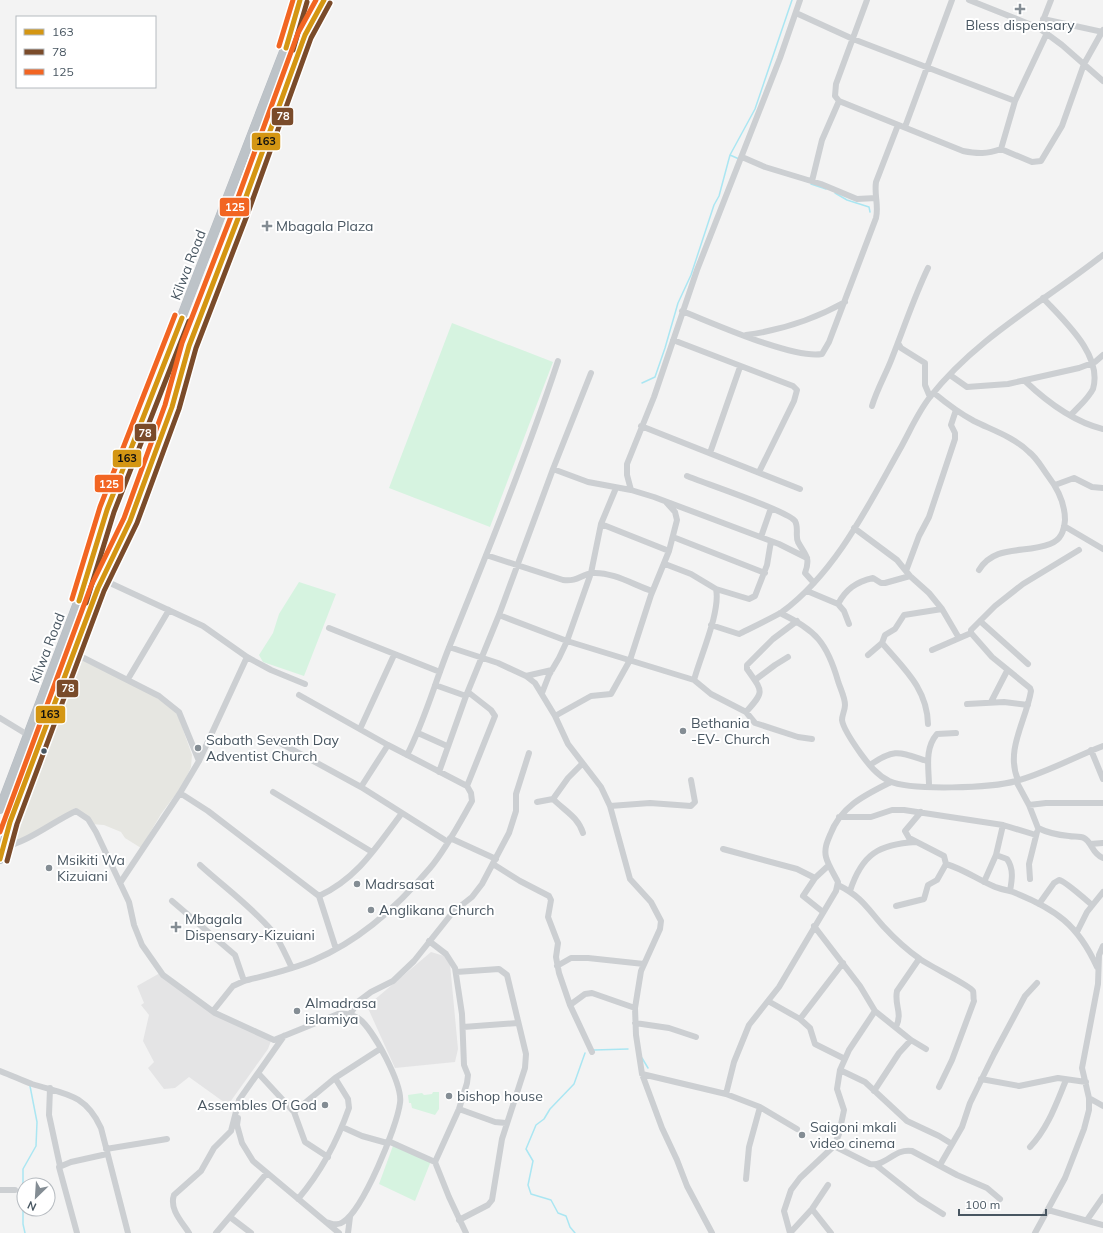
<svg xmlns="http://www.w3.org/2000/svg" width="1103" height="1233" font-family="Mulish,sans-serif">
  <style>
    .commercial { fill: #e6e6e1 }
    .education { fill: #e4e4e5 }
    .green { fill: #d6f3e0 }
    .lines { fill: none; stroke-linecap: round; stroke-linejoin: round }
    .stream { stroke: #aae6f2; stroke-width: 1.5 }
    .highway-casing { stroke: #b7bdc3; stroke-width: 10 }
    .minor { stroke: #cccfd2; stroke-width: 6 }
    .highway { stroke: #bdc3c8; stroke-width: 9 }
    .bus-1-casing { stroke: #fff; stroke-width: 8 }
    .bus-2-casing { stroke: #fff; stroke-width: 8 }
    .bus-3-casing { stroke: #fff; stroke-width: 8 }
    .bus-1 { stroke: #d49613; stroke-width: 5 }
    .bus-2 { stroke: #7a4b2a; stroke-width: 5 }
    .bus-3 { stroke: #f26522; stroke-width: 5 }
    .poi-dot { fill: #848d94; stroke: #fff; stroke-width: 1.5 }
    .bus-dot { fill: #485661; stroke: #fff; stroke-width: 1.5 }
    .labels { text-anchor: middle; stroke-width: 4; stroke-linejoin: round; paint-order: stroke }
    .poi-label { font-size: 14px; fill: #485661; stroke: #fff; text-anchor: start }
    .street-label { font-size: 14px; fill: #485661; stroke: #fff }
    .line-badge { stroke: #fff; stroke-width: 1.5 }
    .badge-label { font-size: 11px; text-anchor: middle; font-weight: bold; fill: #fff }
    .pale-badge-label { font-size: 11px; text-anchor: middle; font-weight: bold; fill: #111 }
  </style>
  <rect width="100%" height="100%" fill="#f3f3f3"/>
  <path class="commercial" d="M 83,658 L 138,686 L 176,710 L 192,755 L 191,767 L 184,783 L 161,814 L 141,848 L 125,838 L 121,832 L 104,825 L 91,824 L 75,808 L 29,838 L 10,847 L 36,770 Z"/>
  <path class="education" d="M 431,952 L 444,956 L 450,964 L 458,1049 L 455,1062 L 395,1068 L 367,1006 Z
    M 160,973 L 212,1009 L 271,1041 L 268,1049 L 228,1105 L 189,1077 L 175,1088 L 164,1089 L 148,1068 L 154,1062 L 143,1041 L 149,1015 L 141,1005 L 144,1003 L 137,986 Z"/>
  <path class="green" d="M 452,323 L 553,362 L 490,527 L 389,488 Z
    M 299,582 L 336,594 L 304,676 L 263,662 L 259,655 L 273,633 L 279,614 Z
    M 433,1092 L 439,1092 L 439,1109 L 435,1115 L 412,1108 L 411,1103 L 409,1103 L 408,1095 L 422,1093 L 424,1095 L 432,1094 Z
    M 394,1143 L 431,1161 L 415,1201 L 379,1184 Z"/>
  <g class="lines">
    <path class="stream" d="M 730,155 L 739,159
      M 811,184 L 826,189
      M 835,193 L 847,200 L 869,207 L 870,212
      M 642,383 L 655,377 L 665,348 L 678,303 L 691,275 L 714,205 L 719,196 L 730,155 L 755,109 L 792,0
      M 594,1050 L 628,1049
      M 642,1058 L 648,1068
      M 25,1233 L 23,1224 L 23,1169 L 36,1146 L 37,1122 L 30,1086
      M 575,1233 L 570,1227 L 566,1216 L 558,1213 L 551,1200 L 531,1194 L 528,1185 L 533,1161 L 526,1149 L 536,1125 L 544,1119 L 550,1109 L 574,1084 L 585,1053"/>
    <g class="highway-casing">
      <path id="highway" d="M 0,809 L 85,584 L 107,510 L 290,36 L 300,0
        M 0,859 L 10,822 L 98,588 L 130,521 L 172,407 L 189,346 L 239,216 L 305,35 L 324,0"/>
    </g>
    <path class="minor" d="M 867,0 L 836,84 L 835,96 L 839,101 L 963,151 C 978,154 987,154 1001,149 L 1032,162 L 1041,161 L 1062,126 L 1084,64 L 1103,30
      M 969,0 L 1039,28 L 1062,45 L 1103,81
      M 796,13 L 853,39 L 1015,101
      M 1043,19 L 1103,32
      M 1042,23 L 1051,0
      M 905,127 L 952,0
      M 1001,149 L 1015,101 L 1047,33
      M 742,157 L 765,167 L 821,184 L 857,199 L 876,198
      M 812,181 L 822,140 L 839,101
      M 1043,298 C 1064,321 1103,355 1093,389 C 1088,399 1078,407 1071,415
      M 682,311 C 713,323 792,359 822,354 L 829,342 L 876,218 C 879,206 874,195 876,182 L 898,125
      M 746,335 C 782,330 813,320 845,302
      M 673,340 L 793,386 L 797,390 L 794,401 L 759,472
      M 898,343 L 901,348 L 925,363 L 925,385 L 930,397
      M 950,375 L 967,387 L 1008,384 L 1079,368 L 1095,362 L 1103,355
      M 1025,381 C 1046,401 1074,422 1103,429
      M 934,393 C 946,403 959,413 974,421 C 992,430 1014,437 1029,452 C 1037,458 1042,468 1048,476 C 1058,489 1065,503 1065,520 C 1064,531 1061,540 1050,544 C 1025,554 995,544 979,570
      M 872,406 C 877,389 886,374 892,358 C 904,328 914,297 928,268
      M 641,426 L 800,489
      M 710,453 L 740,367
      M 553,469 L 588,482 L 631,490 L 654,497 L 779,544 L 807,558
      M 687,476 C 704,483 788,511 795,521 C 799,528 795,536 798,542 C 805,555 811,557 805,573 L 814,583
      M 1055,485 L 1074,478 L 1092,487 L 1103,488
      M 631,490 L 627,475 L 627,464 L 654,397 L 697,270 L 780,58 L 800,0
      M 601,524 L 669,551
      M 1064,526 L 1103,549
      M 854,528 L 897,560 L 910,576 L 929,593 L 942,609 L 959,638
      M 673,537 L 765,573
      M 761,537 L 771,508
      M 486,555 L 563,580 C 578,582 581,574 593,573 C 613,572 634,585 652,591
      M 665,564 L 691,574 L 716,589 C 721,611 700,657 694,680
      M 906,571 L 919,536 L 929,517 L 955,439 L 955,433 L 951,425 L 956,410
      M 110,583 L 203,626 L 247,657 L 271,670 L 305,684
      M 716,589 L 749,599 L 755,596 L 767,565 L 771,541
      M 807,591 L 838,604 L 844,611 L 849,624
      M 838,604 C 846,589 856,582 873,578 L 881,583 L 885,583 L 910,576
      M 780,613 C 816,630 827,643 838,681 C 840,688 845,697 845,705 C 845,710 842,715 842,720 C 843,728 856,747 861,754 C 869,765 877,775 889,781 C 911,791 992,788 1016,781 C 1046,773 1074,757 1103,746
      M 499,615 L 567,641 L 694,680 L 711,694 L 746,712 L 755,723 L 798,737 L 812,739
      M 980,621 L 1028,664
      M 711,625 L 739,634 C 749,629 772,618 782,612 C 836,572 868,506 900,449 C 910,431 918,412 930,397 C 977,337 1045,301 1103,255
      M 329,628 L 440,672
      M 882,643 C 904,669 927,688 928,724
      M 449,647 L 498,663 L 526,676 L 535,683 L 555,716 L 568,744 L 601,787 L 610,806 L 630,879 L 651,902 L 661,921 L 660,929 L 641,971 L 635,1008 L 636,1035 L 642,1074 L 662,1128 L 677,1160 L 687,1186 L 712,1233
      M 932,650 L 971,633
      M 74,653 L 159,696 L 179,712 L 199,761
      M 868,655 L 882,643 L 885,635 L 895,629 L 904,615 L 942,609
      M 526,676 L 552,670
      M 128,679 L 169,610
      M 755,680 L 775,665 L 788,657
      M 435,685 L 466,696
      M 542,693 L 549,675 L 559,658 L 567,641 L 591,573 L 601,524 L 616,488
      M 991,702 L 1007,671
      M 967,704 L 1004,702 L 1028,705
      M 746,712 C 765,691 763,692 747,669 L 747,665 L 773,639 L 797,621
      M 555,716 L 591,696 L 611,694 L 630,660 L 651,595 L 669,551 L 677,520 L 675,512 L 666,502
      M 0,718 L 23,732
      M 360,729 L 394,655
      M 418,733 L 447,746
      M 273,739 L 361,787 L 448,842
      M 1091,750 L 1103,779
      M 407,755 C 425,720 435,682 450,645 C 488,551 526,457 558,361
      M 582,764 L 568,778 L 553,799 C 565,811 578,817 583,833
      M 870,765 C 895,748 899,752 927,761
      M 439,772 L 466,696 L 499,615 L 553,469 L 591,373
      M 1018,780 C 1005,750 1026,721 1031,691 L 1030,688 L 992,657 L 971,633 L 971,630 L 995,606 L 1023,584 L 1079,550
      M 1016,781 L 1029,805 L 1038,828 C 1048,833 1058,835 1069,836 C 1074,837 1080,836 1084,838 C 1092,842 1092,854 1103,858
      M 467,786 L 495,716 L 491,710 L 468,692
      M 929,786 C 929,769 924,749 937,734 L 956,733
      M 361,787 L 388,745
      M 273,792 L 372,852
      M 180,793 L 208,811 L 319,896 L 336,949
      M 537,802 L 553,799
      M 1029,805 L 1046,803 L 1103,803
      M 610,806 L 650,803 L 691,806 L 695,802 L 691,780
      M 921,812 L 905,831 L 909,838 L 944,856 L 946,864 C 963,869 977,879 993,886 C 999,889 1007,890 1013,892 C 1056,909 1078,925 1097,967
      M 839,817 L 871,817 L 892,810 L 904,810 L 1003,825 L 1036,835
      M 450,838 L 496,859
      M 1090,844 L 1103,843
      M 3,847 C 27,843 54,821 76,811 L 88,819 L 96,832 L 129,902 L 134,925 L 142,945 L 163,975 L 215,1013 L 274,1040 L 338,1014 C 345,1013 351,1014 358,1018 C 373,1028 403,1085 400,1103 C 397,1127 363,1210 343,1222 C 338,1226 332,1224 326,1222
      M 723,849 L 797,869 L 815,878
      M 996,855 L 1007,859 C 1014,869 1012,880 1010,891
      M 493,864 L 520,881 L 549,896 L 551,900 L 548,917 L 558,943 L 556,957 L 559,973 L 570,1005 L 592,1052
      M 200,865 C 224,887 252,907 273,932 C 281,943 286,956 292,968
      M 1030,879 L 1029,864 L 1037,832
      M 984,882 L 996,855 L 1003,825
      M 120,883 L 180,793 L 199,761 L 247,657
      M 838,885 C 862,897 867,908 883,926 C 894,938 907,950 920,959 C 929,966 970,985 973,991 C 974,994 973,998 974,1001 L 952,1060 L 939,1087
      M 850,891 C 862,854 879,844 916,842
      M 319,896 C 358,878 377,846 402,813
      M 172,901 L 235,955 L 244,981
      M 1039,904 L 1054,883 L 1059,880 C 1065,881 1085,899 1092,905
      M 896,906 L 924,899 L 928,885 L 937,880 L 946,864
      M 823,912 L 803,896 L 815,878 L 829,865
      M 1077,932 L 1087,912 L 1103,892
      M 429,941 L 446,954 L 455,968 L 462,1014 L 464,1065 L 468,1075 L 467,1083 L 459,1109 L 435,1162
      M 557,966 L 571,958 L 588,958 L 644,964
      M 456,972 L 499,969 L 507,975 L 526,1054 L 525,1068 L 502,1139 L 492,1200 L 488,1205 L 459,1220
      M 768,1001 L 800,1019 L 810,1028 L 815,1044 L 845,1059
      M 570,1005 L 585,994 L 592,993 L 635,1008
      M 213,1011 L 233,986 L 244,981 C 267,975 291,970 314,960 C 359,941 398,906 430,868 C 446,849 459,824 472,801 L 471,793 L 467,786 L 388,745 L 299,695
      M 875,1011 L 911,1040 L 926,1049
      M 350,1014 L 359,1001 L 371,992 L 393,981 L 414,961 L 453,912 L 472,897 L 482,884 L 509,833 L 516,811 L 516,794 L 529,753
      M 800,1019 L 843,963
      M 635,1023 L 669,1028 L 696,1037
      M 463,1027 L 518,1023
      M 896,1027 C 903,1012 894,1006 897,991 L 919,959
      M 840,1070 L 865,1082 L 907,1121 L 939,1136 L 952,1144
      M 0,1071 C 11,1075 21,1080 32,1084 C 64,1094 85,1093 101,1128 L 128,1233
      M 258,1073 L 294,1112 L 305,1142 L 328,1157
      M 642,1074 L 726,1094 L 760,1107 L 749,1147 L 746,1179
      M 981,1079 L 1019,1086 L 1058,1078 L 1086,1082
      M 50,1088 L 49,1115 L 60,1166
      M 874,1091 L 899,1053 L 911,1040
      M 726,1094 L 734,1062 L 749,1025 L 779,987 L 836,891 L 838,882 C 834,874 828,865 826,857 C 824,849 827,842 830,835 C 841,806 865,795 891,782
      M 1089,1098 L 1103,1106
      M 760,1107 L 797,1129
      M 459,1109 L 495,1122 L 506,1123
      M 294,1112 L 335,1078 L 380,1049
      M 238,1118 L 237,1125 L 242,1143 L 253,1161 L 339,1233
      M 342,1127 L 362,1136 L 387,1143
      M 388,1141 L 435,1162 L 449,1197 L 466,1233
      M 834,1146 L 870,1164 C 886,1167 894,1148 912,1151 L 957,1175 L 987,1188 L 1000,1199
      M 1030,1147 C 1048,1128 1056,1104 1066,1080
      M 106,1149 L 167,1139
      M 876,1165 L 919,1199 L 943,1214
      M 940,1165 L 962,1127 L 970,1103 L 994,1054 L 1025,996 L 1037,983
      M 0,1190 L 15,1190
      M 298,1199 C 321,1172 337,1142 349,1108 L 348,1099 L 335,1078
      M 812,1209 L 831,1233
      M 1048,1210 L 1103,1225
      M 230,1217 L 251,1233
      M 1087,1220 L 1103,1197
      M 77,1233 L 59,1167 L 71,1162 L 107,1154
      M 189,1233 C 182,1222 169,1209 174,1195 L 201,1171 L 214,1148 L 231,1131 L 239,1100 L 284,1036
      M 216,1233 L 267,1173
      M 348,1233 L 350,1217
      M 790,1233 L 784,1211 L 791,1190 L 800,1178 L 834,1146 L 839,1134 L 844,1110 L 837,1089 L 840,1070 L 849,1050 L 875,1011 L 860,986 L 814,926
      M 790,1233 L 812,1209 L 828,1185
      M 1035,1233 L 1065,1178 L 1084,1129 L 1089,1110 L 1089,1098 L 1082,1068 L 1098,984 L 1099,955 L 1103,946"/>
    <use href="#highway" class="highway"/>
    <g class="bus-1-casing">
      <path id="bus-1" d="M 286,48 L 300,0
        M 79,601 L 107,510 L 182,318
        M 0,859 L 10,822 L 98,588 L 130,521 L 172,407 L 189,346 L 239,216 L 305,35 L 324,0"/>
    </g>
    <g class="bus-2-casing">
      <path id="bus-2" d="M 293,50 L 307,2
        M 86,603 L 114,512 L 189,321
        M 7,861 L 17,824 L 104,591 L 137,523 L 179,409 L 196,348 L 246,218 L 311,38 L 330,3"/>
    </g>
    <g class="bus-3-casing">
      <path id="bus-3" d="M 279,46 L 293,0
        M 72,599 L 100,507 L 175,315
        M 0,832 L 91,586 L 124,518 L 165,405 L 182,343 L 232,214 L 298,33 L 316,0"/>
    </g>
    <use href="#bus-1" class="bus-1"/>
    <use href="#bus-2" class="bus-2"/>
    <use href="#bus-3" class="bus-3"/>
  </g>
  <g class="poi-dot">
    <path d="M1018 3h4v4h4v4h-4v4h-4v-4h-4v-4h4z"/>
    <path d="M265 220h4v4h4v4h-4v4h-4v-4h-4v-4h4z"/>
    <circle cx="683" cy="731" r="4"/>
    <circle cx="198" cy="748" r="4"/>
    <circle cx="49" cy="868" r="4"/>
    <circle cx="357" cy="884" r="4"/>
    <circle cx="371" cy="910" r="4"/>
    <path d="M174 921h4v4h4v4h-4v4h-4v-4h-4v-4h4z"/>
    <circle cx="297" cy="1011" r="4"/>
    <circle cx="449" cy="1096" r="4"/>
    <circle cx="325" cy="1105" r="4"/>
    <circle cx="802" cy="1135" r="4"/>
  </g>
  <circle class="bus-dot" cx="44" cy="751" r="3.5"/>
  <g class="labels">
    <g class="poi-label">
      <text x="1020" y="30" text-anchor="middle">Bless dispensary</text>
      <text x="276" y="231">Mbagala Plaza</text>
      <text x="691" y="728">Bethania<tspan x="691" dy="16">-EV- Church</tspan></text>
      <text x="206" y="745">Sabath Seventh Day<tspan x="206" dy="16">Adventist Church</tspan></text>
      <text x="57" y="865">Msikiti Wa<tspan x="57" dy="16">Kizuiani</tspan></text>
      <text x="365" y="889">Madrsasat</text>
      <text x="379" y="915">Anglikana Church</text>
      <text x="185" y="924">Mbagala<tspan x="185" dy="16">Dispensary-Kizuiani</tspan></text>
      <text x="305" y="1008">Almadrasa<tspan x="305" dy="16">islamiya</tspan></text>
      <text x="457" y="1101">bishop house</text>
      <text x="317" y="1110" text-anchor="end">Assembles Of God</text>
      <text x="810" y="1132">Saigoni mkali<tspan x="810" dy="16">video cinema</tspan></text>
    </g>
    <g class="street-label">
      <text transform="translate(188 265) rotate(-69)" y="5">Kilwa Road</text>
      <text transform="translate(47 648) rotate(-69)" y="5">Kilwa Road</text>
    </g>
  </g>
  <g class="line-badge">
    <rect x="271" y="107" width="23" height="19" rx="4" fill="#7a4b2a"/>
    <rect x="251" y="132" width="30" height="19" rx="4" fill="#d49613"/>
    <rect x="219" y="197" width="31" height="20" rx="4" fill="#f26522"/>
    <rect x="134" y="423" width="23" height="19" rx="4" fill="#7a4b2a"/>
    <rect x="112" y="449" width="30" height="19" rx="4" fill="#d49613"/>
    <rect x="94" y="474" width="30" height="19" rx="4" fill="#f26522"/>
    <rect x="56" y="679" width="23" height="19" rx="4" fill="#7a4b2a"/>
    <rect x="35" y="705" width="31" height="19" rx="4" fill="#d49613"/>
  </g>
  <g class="badge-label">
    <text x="283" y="120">78</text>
    <text x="235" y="211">125</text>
    <text x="145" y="437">78</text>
    <text x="109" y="488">125</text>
    <text x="68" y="692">78</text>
  </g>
  <g class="pale-badge-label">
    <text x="266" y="145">163</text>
    <text x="127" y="462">163</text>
    <text x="50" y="718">163</text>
  </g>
  <rect x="16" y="16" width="140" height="72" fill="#ffffff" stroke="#b6bbc0"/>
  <rect x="24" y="29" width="20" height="6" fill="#d49613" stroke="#b6bbc0"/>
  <text x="52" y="36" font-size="12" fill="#485661">163</text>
  <rect x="24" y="49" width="20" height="6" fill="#7a4b2a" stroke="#b6bbc0"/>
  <text x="52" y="56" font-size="12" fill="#485661">78</text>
  <rect x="24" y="69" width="20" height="6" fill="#f26522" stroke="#b6bbc0"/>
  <text x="52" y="76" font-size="12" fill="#485661">125</text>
  <g transform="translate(36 1197) rotate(205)"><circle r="19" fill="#ffffff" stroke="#b6bbc0"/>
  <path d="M0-3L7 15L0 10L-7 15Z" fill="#848d94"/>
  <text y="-6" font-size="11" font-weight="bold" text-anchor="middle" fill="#485661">N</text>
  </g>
  <path d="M959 1209v6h87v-6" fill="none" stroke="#485661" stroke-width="2"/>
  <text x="965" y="1209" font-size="12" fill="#485661" stroke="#ffffff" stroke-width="3" paint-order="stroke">100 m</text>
</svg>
